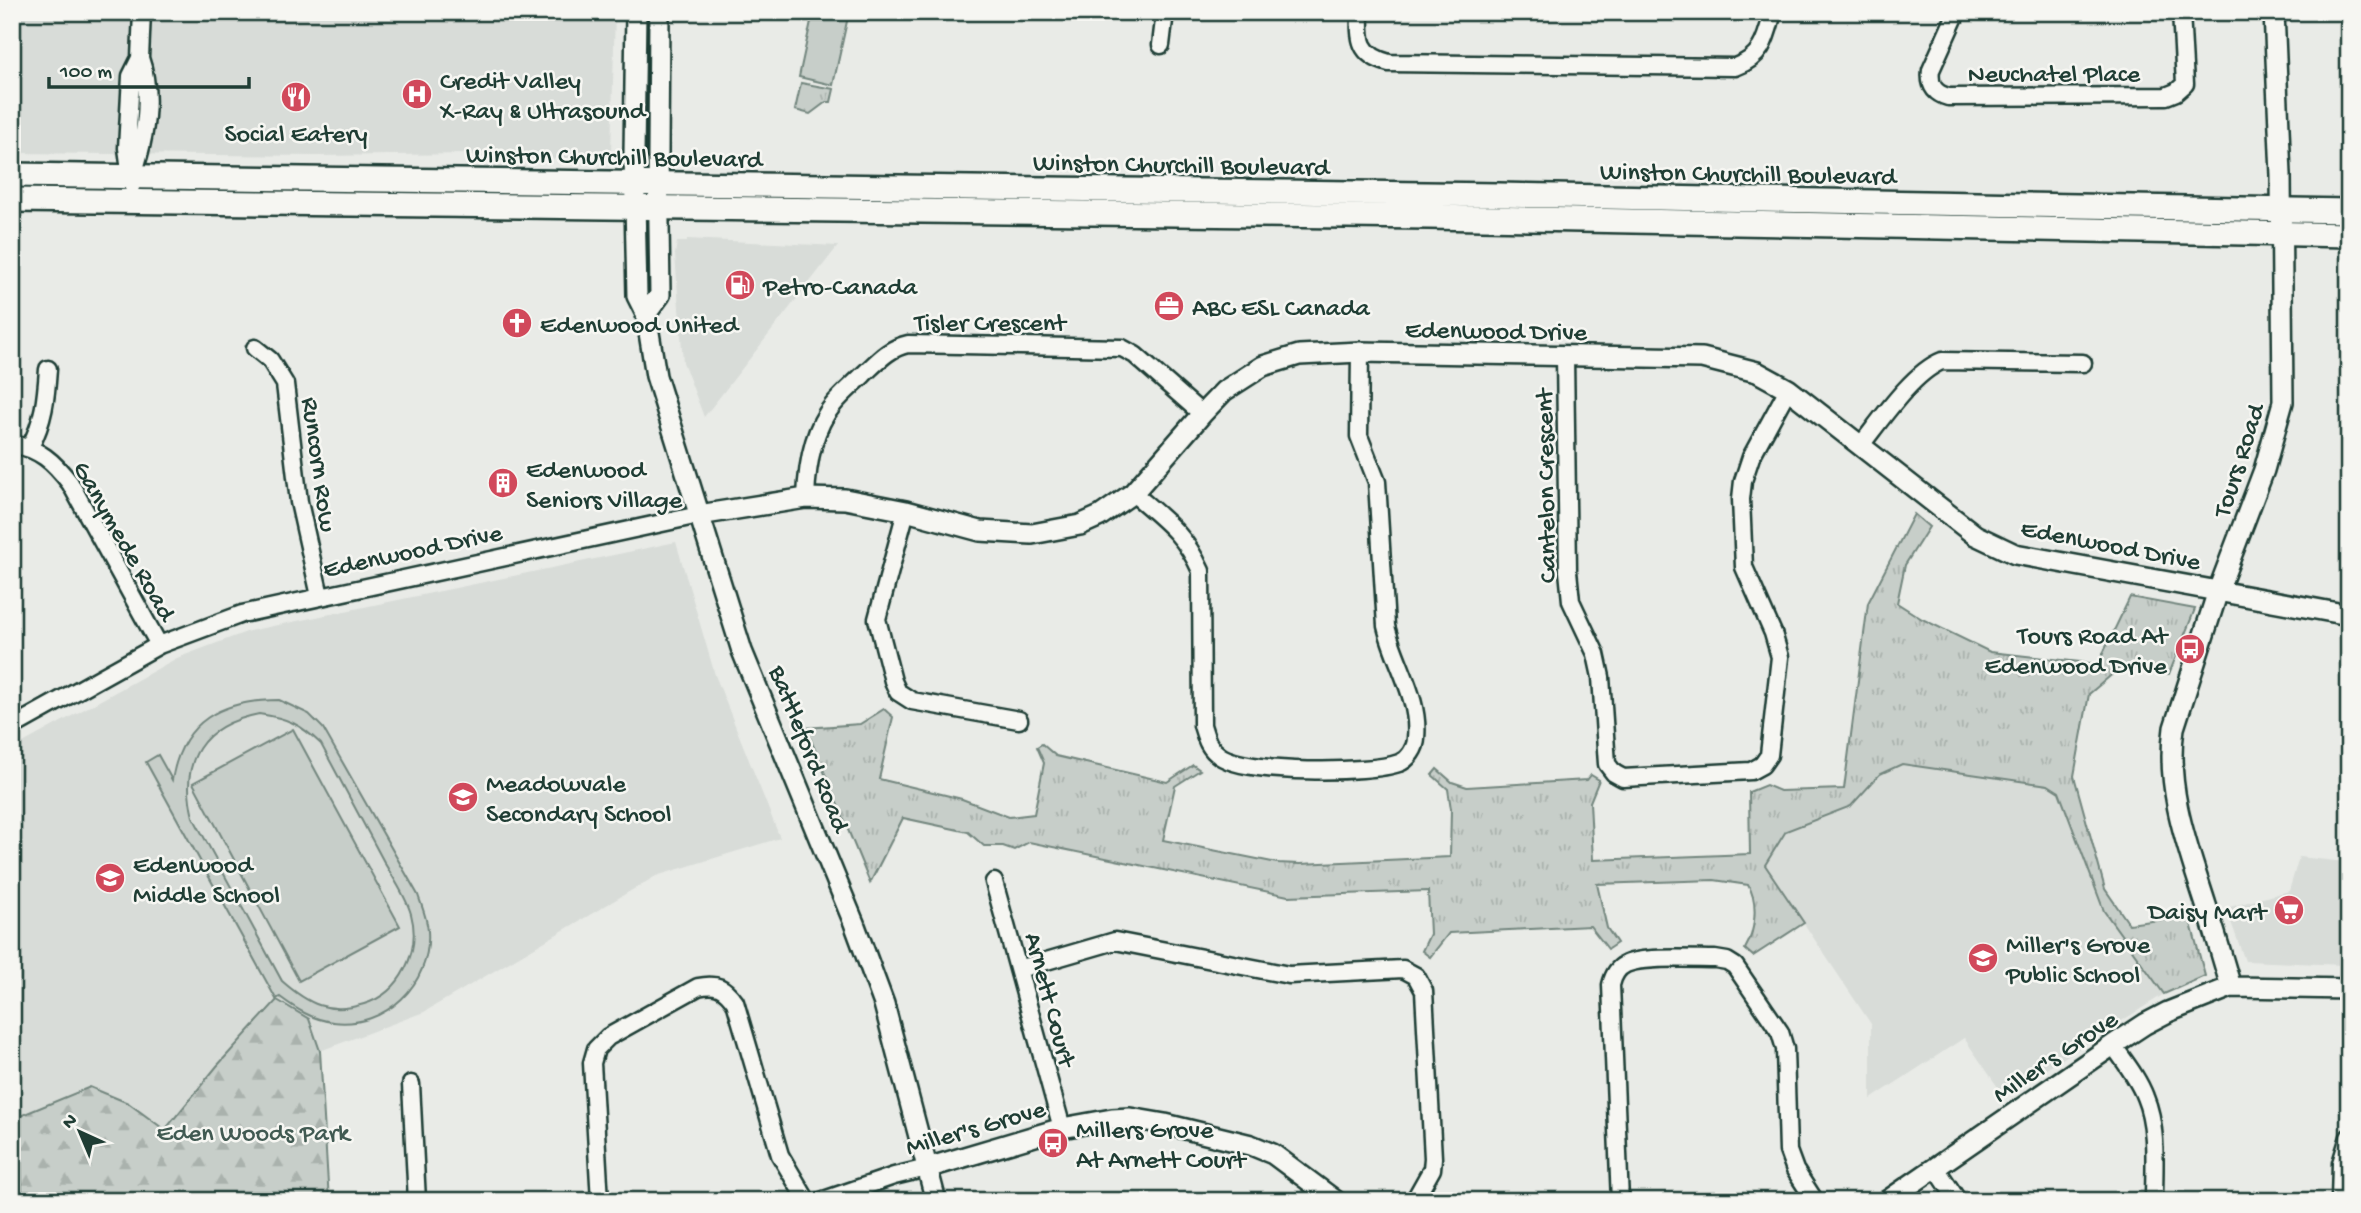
<svg xmlns="http://www.w3.org/2000/svg" width="2361" height="1213" font-family="'Gochi Hand',sans-serif">
  <style>
    .built { fill: #d8dcd8 }
    .grass { fill: url(#grass-tufts); stroke: #73867e; stroke-width: 2 }
    .forest { fill: url(#forest-firs); stroke: #73867e; stroke-width: 2 }
    .garden { fill: #c7cec9; stroke: #73867e; stroke-width: 2; fill-rule: evenodd }
    .lines { fill: none; stroke-linecap: round; stroke-linejoin: round }
    .minor-casing { stroke: #1f3d34; stroke-width: 21 }
    .tertiary-casing { stroke: #1f3d34; stroke-width: 24 }
    .secondary-casing { stroke: #1f3d34; stroke-width: 28 }
    .minor { stroke: #f6f6f2; stroke-width: 16 }
    .tertiary { stroke: #f6f6f2; stroke-width: 19 }
    .secondary { stroke: #f6f6f2; stroke-width: 23 }
    .labels { text-anchor: middle; stroke-width: 5; stroke-linejoin: round; paint-order: stroke }
    .street-label { font-size: 26px; fill: #1f3d34; stroke: #f6f6f2 }
    .poi-label { font-size: 26px; fill: #1f3d34; stroke: #f6f6f2; text-anchor: start }
    .park-label { font-size: 26px; fill: #415a52; stroke: #f6f6f2 }
  </style>
  <defs>
    <pattern id="grass-tufts" width="24" height="20" patternUnits="userSpaceOnUse" patternTransform="scale(1.75)"><rect width="24" height="20" fill="#c7cec9"/><path d="M3 7l-1-3M5 7V3M7 7l1-3M15 17l-1-3M17 17v-4M19 17l1-3" fill="none" stroke="#aab2ad"/></pattern>
    <pattern id="forest-firs" width="22" height="20" patternUnits="userSpaceOnUse" patternTransform="scale(1.75)"><rect width="22" height="20" fill="#c7cec9"/><path d="M5 1l3.5 6h-7zM16 11l3.5 6h-7z" fill="#aab2ad"/></pattern>
  </defs>
  <rect width="100%" height="100%" fill="#e9ebe7"/>
  <filter id="ink" filterUnits="userSpaceOnUse"><feTurbulence type="fractalNoise" baseFrequency=".0143" numOctaves="2"/><feDisplacementMap in="SourceGraphic" scale="14" xChannelSelector="R" yChannelSelector="G"/><feConvolveMatrix kernelMatrix="1 2 1 2 8 2 1 2 1" color-interpolation-filters="sRGB"/></filter>
  <g filter="url(#ink)">
    <path class="built" d="M 12,12 L 615,12 L 611,152 L 601,158 L 543,159 L 497,159 L 467,154 L 317,156 L 12,153 Z
      M 687,239 L 838,246 L 704,417 L 683,362 L 675,254 L 677,242 L 687,242 Z
      M 676,542 L 715,675 L 780,838 L 656,876 L 424,1012 L 320,1051 L 309,1019 L 277,1000 L 217,1066 L 165,1131 L 129,1103 L 12,1115 L 12,749 L 177,658 L 249,631 Z
      M 1902,764 L 2048,785 L 2059,792 L 2104,911 L 2164,994 L 2004,1096 L 1964,1038 L 1871,1099 L 1871,1024 L 1765,865 L 1786,831 L 1851,806 L 1880,774 Z
      M 2299,857 L 2345,862 L 2344,965 L 2245,961 L 2226,908 L 2289,891 Z"/>
    <path class="grass" d="M 801,83 L 834,89 L 831,102 L 826,102 L 810,114 L 795,110 Z
      M 1914,514 L 1929,527 L 1905,565 L 1897,603 L 1922,619 L 1990,652 L 2098,664 L 2130,597 L 2195,609 L 2169,674 L 2122,666 L 2089,694 L 2074,776 L 2105,889 L 2129,924 L 2189,916 L 2205,976 L 2164,994 L 2104,911 L 2059,792 L 2048,785 L 1902,764 L 1880,774 L 1851,806 L 1786,831 L 1765,865 L 1804,923 L 1753,956 L 1745,949 C 1755,932 1759,903 1748,885 L 1714,880 L 1597,884 L 1607,928 L 1617,943 L 1608,949 L 1590,926 L 1449,933 L 1430,957 L 1422,951 L 1430,934 L 1428,891 L 1288,896 L 1029,842 L 1014,850 L 1003,846 L 984,846 L 968,832 L 903,818 L 870,883 L 806,728 L 860,724 L 884,709 L 893,717 L 879,779 L 962,799 L 1009,817 L 1034,814 L 1044,763 L 1037,747 L 1042,744 L 1056,756 L 1167,782 L 1193,765 L 1200,770 L 1175,786 L 1163,840 L 1277,863 L 1300,864 L 1450,857 L 1451,809 L 1448,789 L 1432,775 L 1437,769 L 1452,782 L 1467,787 L 1587,780 L 1591,775 L 1599,780 L 1590,802 L 1593,860 L 1750,854 L 1749,792 L 1766,785 L 1780,791 L 1844,789 L 1868,603 Z
      M 2349,852 L 2349,965 L 2344,965 L 2345,862 Z"/>
    <path class="forest" d="M 277,1000 L 309,1019 L 320,1051 L 329,1201 L 22,1201 L 20,1116 L 90,1087 L 128,1103 L 165,1130 L 217,1066 Z"/>
    <path class="garden" d="M 813,12 L 849,12 L 833,85 L 799,77 Z
      M 279,700 L 309,714 L 323,728 L 418,895 C 422,907 427,918 428,931 C 432,984 385,1029 333,1022 C 313,1020 296,1009 280,997 L 276,999 L 146,762 L 158,755 L 172,780 C 182,720 222,700 279,700 ZM 259,714 C 288,718 300,724 321,744 C 342,784 363,823 384,862 C 393,878 406,896 411,914 C 421,951 401,993 364,1004 C 329,1015 308,1004 282,981 L 193,817 C 179,760 202,725 259,714 Z
      M 293,729 L 400,926 L 299,981 L 193,783 Z"/>
    <g class="lines">
      <g class="minor-casing">
        <path id="minor" d="M 1360,12 C 1359,40 1359,55 1389,63 L 1735,67 C 1763,57 1766,38 1773,12
          M 1957,12 L 1931,70 C 1929,85 1934,93 1948,97 L 2166,96 L 2176,92 L 2185,84 L 2181,12
          M 1161,45 L 1165,12
          M 133,175 C 145,139 153,95 140,58
          M 132,185 L 127,148 L 131,76 L 140,58 L 142,12
          M 255,348 L 270,360 L 285,384 L 299,502 L 320,596
          M 1565,357 L 1568,571 L 1571,601 L 1596,654 L 1601,677 L 1607,764 L 1614,773 L 1623,778 L 1751,771 L 1762,765 L 1769,755 L 1780,657 L 1773,633 L 1744,567 L 1741,499 L 1743,481 L 1751,457 L 1788,389
          M 12,444 C 40,449 53,461 70,483 L 159,645
          M 1861,445 C 1880,421 1913,372 1942,361 L 2083,363
          M 30,447 C 44,420 46,399 48,369
          M 1133,493 C 1164,520 1184,533 1201,571 L 1202,725 C 1206,738 1208,748 1220,756 C 1246,774 1369,774 1399,763 C 1408,760 1416,748 1416,738 C 1420,698 1395,664 1386,626 L 1377,482 L 1359,436 L 1360,352
          M 806,498 C 807,466 812,430 833,405 C 842,394 854,384 864,374 C 878,361 889,348 908,344 L 1122,348 L 1135,355 L 1202,414
          M 906,511 L 877,619 L 893,681 L 898,692 L 912,701 L 1019,720
          M 12,727 L 159,645 L 242,614 L 699,515
          M 994,882 L 1062,1128
          M 1019,969 L 1115,941 L 1289,975 L 1403,969 L 1416,976 L 1424,991 L 1433,1158 L 1432,1169 L 1414,1201
          M 2113,1045 C 2124,1061 2138,1078 2145,1097 C 2158,1128 2154,1167 2154,1201
          M 411,1084 L 417,1201
          M 1936,1168 L 1958,1201
          M 600,1201 L 592,1063 L 596,1049 L 608,1037 L 698,987 C 717,983 724,987 735,1002 L 780,1155 L 807,1201
          M 821,1201 L 894,1176 L 927,1168
          M 1620,1201 L 1611,985 C 1613,976 1617,968 1626,964 C 1644,956 1693,959 1715,959 L 1727,961 L 1735,966 L 1780,1032 L 1785,1049 L 1788,1151 L 1795,1170 L 1815,1201
          M 2340,1201 L 2341,1163 L 2349,1137"/>
      </g>
      <g class="tertiary-casing">
        <path id="tertiary" d="M 636,12 L 634,154 L 637,296 L 646,314 L 656,376 L 742,651 L 854,923 L 884,1004 L 936,1201
          M 646,314 L 660,295 L 658,154 L 659,12
          M 699,515 L 806,498 L 845,499 L 906,511 L 980,531 L 1032,534 L 1080,525 L 1100,516 L 1133,493 L 1202,414 L 1224,391 L 1263,366 L 1299,355 L 1360,352 L 1702,358 L 1757,372 L 1788,389 L 1975,535 L 2015,554 L 2349,615
          M 2231,987 C 2223,960 2215,932 2206,905 C 2188,848 2165,789 2174,728 L 2218,591 L 2264,470 L 2283,402 L 2281,175 L 2274,12
          M 927,1168 L 1062,1128 L 1112,1119 L 1130,1118 L 1165,1124 L 1251,1145 L 1273,1154 L 1336,1201
          M 1887,1201 L 2113,1045 L 2145,1024 L 2168,1012 L 2231,987 L 2349,989"/>
      </g>
      <g class="secondary-casing">
        <path id="secondary" d="M 12,175 L 1499,195 L 2349,211
          M 12,200 L 1429,217 L 2349,235"/>
      </g>
      <use href="#minor" class="minor"/>
      <use href="#tertiary" class="tertiary"/>
      <use href="#secondary" class="secondary"/>
    </g>
  </g>
  <defs>
    <g id="hospital-disc" transform="scale(1.575)"><circle r="9.5" fill="#d1495b" stroke="#f6f6f2"/><path d="M-5-5h3v3.5h4V-5h3V5h-3V1.5h-4V5h-3Z" fill="#fff"/></g>
    <g id="restaurant-disc" transform="scale(1.575)"><circle r="9.5" fill="#d1495b" stroke="#f6f6f2"/><path d="M-5-6h1v4h1v-4h1v4h1v-4h1v5L-1.5 .5V6h-2V.5L-5-1ZM5-6V6H3V1.5H1.5Q1.5-4 5-6Z" fill="#fff"/></g>
    <g id="fuel-disc" transform="scale(1.575)"><circle r="9.5" fill="#d1495b" stroke="#f6f6f2"/><path d="M-5.5-6h7V0h2V4h1.3V-2.5L3-4.5l.8-.8L6-3V5H2.5V1h-1V6h-7ZM-4.2-4.7v3.2H.2V-4.7Z" fill="#fff"/></g>
    <g id="office-disc" transform="scale(1.575)"><circle r="9.5" fill="#d1495b" stroke="#f6f6f2"/><path d="M-6-3h4V-5.5h4V-3h4V5H-6ZM-1-4.5V-3h2v-1.5ZM-6 0V1H6V0Z" fill="#fff"/></g>
    <g id="church-disc" transform="scale(1.575)"><circle r="9.5" fill="#d1495b" stroke="#f6f6f2"/><path d="M-1.2-6h2.4v3.5h3.3v2.4h-3.3V6h-2.4V-.1h-3.3v-2.4h3.3Z" fill="#fff"/></g>
    <g id="building-disc" transform="scale(1.575)"><circle r="9.5" fill="#d1495b" stroke="#f6f6f2"/><path d="M-4-6H4V6H1V3H-1V6H-4ZM-2.5-4.3h1.7v1.8h-1.7ZM.8-4.3h1.7v1.8H.8ZM-2.5-1h1.7V.8h-1.7ZM.8-1h1.7V.8H.8Z" fill="#fff"/></g>
    <g id="bus-disc" transform="scale(1.575)"><circle r="9.5" fill="#d1495b" stroke="#f6f6f2"/><path d="M-5-6H5V4H4V6H2V4H-2V6H-4V4H-5ZM-3.5-4V0h7V-4ZM-3.5 1.2v1.5H-2V1.2ZM2 1.2v1.5H3.5V1.2Z" fill="#fff"/></g>
    <g id="school-disc" transform="scale(1.575)"><circle r="9.5" fill="#d1495b" stroke="#f6f6f2"/><path d="M0-5L7-2L0 1L-7-2ZM-4 1L0 2.5L4 1V4Q0 6-4 4Z" fill="#fff"/></g>
    <g id="supermarket-disc" transform="scale(1.575)"><circle r="9.5" fill="#d1495b" stroke="#f6f6f2"/><path d="M-6-5.5h2.5l.6 2H6L4.5 2H-2.5L-4.4-4H-6ZM-1.5 3.2a1.3 1.3 0 1 0 .1 0ZM3 3.2a1.3 1.3 0 1 0 .1 0Z" fill="#fff"/></g>
  </defs>
  <g fill-rule="evenodd">
    <use href="#hospital-disc" x="417" y="94"/>
    <use href="#restaurant-disc" x="296" y="97"/>
    <use href="#fuel-disc" x="740" y="285"/>
    <use href="#office-disc" x="1169" y="306"/>
    <use href="#church-disc" x="517" y="323"/>
    <use href="#building-disc" x="503" y="483"/>
    <use href="#bus-disc" x="2190" y="649"/>
    <use href="#school-disc" x="463" y="797"/>
    <use href="#school-disc" x="110" y="878"/>
    <use href="#supermarket-disc" x="2289" y="910"/>
    <use href="#school-disc" x="1983" y="958"/>
    <use href="#bus-disc" x="1053" y="1143"/>
  </g>
  <g class="labels">
    <g class="street-label">
      <text x="2054" y="81">Neuchatel Place</text>
      <text transform="translate(614 155) rotate(1)" y="9">Winston Churchill Boulevard</text>
      <text transform="translate(1181 163) rotate(1)" y="9">Winston Churchill Boulevard</text>
      <text transform="translate(1748 172) rotate(1)" y="9">Winston Churchill Boulevard</text>
      <text x="990" y="330">Tisler Crescent</text>
      <text transform="translate(1496 329) rotate(1)" y="9">Edenwood Drive</text>
      <text transform="translate(2237 460) rotate(-72)" y="9">Tours Road</text>
      <text transform="translate(321 464) rotate(82)" y="9">Runcorn Row</text>
      <text transform="translate(1544 486) rotate(-91)" y="9">Cantelon Crescent</text>
      <text transform="translate(126 540) rotate(60)" y="9">Ganymede Road</text>
      <text transform="translate(2111 543) rotate(11)" y="9">Edenwood Drive</text>
      <text transform="translate(412 549) rotate(-12)" y="9">Edenwood Drive</text>
      <text transform="translate(811 748) rotate(68)" y="9">Battleford Road</text>
      <text transform="translate(1052 999) rotate(75)" y="9">Arnett Court</text>
      <text transform="translate(2054 1055) rotate(-34)" y="9">Miller's Grove</text>
      <text transform="translate(975 1126) rotate(-16)" y="9">Miller's Grove</text>
    </g>
    <g class="poi-label">
      <text x="440" y="88">Credit Valley<tspan x="440" dy="30">X-Ray &amp; Ultrasound</tspan></text>
      <text x="296" y="141" text-anchor="middle">Social Eatery</text>
      <text x="763" y="294">Petro-Canada</text>
      <text x="1192" y="315">ABC ESL Canada</text>
      <text x="540" y="332">Edenwood United</text>
      <text x="526" y="477">Edenwood<tspan x="526" dy="30">Seniors Village</tspan></text>
      <text x="2167" y="643" text-anchor="end">Tours Road At<tspan x="2167" dy="30">Edenwood Drive</tspan></text>
      <text x="486" y="791">Meadowvale<tspan x="486" dy="30">Secondary School</tspan></text>
      <text x="133" y="872">Edenwood<tspan x="133" dy="30">Middle School</tspan></text>
      <text x="2266" y="919" text-anchor="end">Daisy Mart</text>
      <text x="2006" y="952">Miller's Grove<tspan x="2006" dy="30">Public School</tspan></text>
      <text x="1076" y="1137">Millers Grove<tspan x="1076" dy="30">At Arnett Court</tspan></text>
    </g>
    <g class="park-label">
      <text x="253" y="1140">Eden Woods Park</text>
    </g>
  </g>
  <rect width="2361" height="1213" fill="none" stroke="#f6f6f2" stroke-width="42"/>
  <rect x="21" y="21" width="2319" height="1171" fill="none" stroke="#1f3d34" stroke-width="2.5" filter="url(#ink)"/>
  <g transform="translate(80 1132) rotate(316)" stroke="#f6f6f2" stroke-width="5" paint-order="stroke">
  <path d="M0-5L12 26L0 18L-12 26Z" fill="#1f3d34"/>
  <text y="-10" font-size="19" font-weight="bold" text-anchor="middle" fill="#1f3d34">N</text>
  </g>
  <path d="M49 77v10h200v-10" fill="none" stroke="#1f3d34" stroke-width="3.5"/>
  <text x="60" y="77" font-size="21" fill="#1f3d34" stroke="#f6f6f2" stroke-width="5" paint-order="stroke">100 m</text>
</svg>
